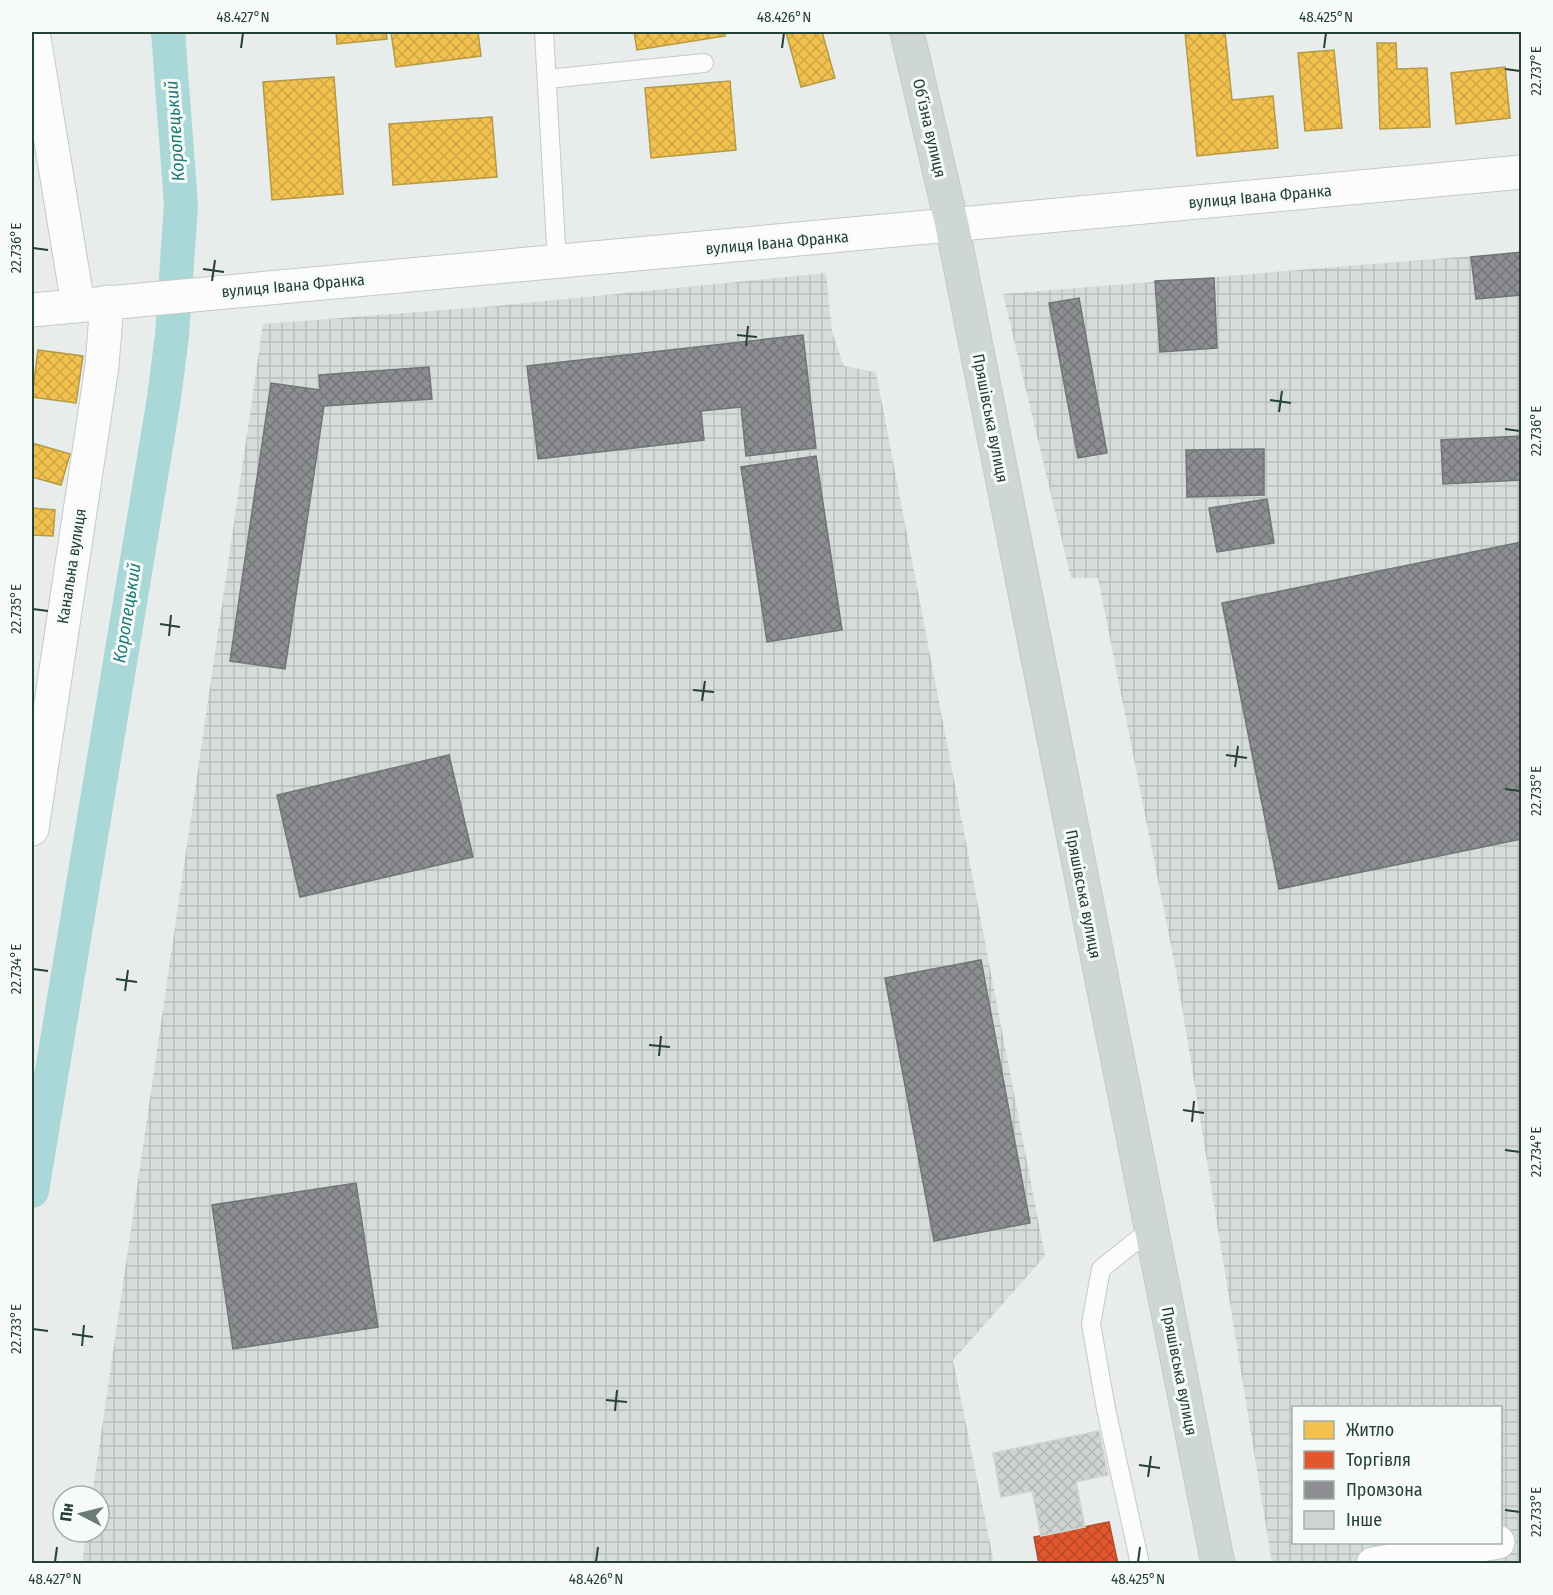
<svg xmlns="http://www.w3.org/2000/svg" width="1553" height="1595" font-family="'Fira Sans Condensed',sans-serif">
  <style>
    .industrial { fill: url(#industrial-grid); fill-rule: evenodd }
    .homes { fill: url(#homes-cross-hatch); stroke: #b49a46; stroke-width: 1.5 }
    .shops { fill: url(#shops-cross-hatch); stroke: #ab5030; stroke-width: 1.5 }
    .industry { fill: url(#industry-cross-hatch); stroke: #6e7676; stroke-width: 1.5 }
    .lines { fill: none; stroke-linecap: round; stroke-linejoin: round }
    .canal { stroke: #aad8d8; stroke-width: 34 }
    .building { fill: url(#building-cross-hatch); stroke: #d0d5d3; stroke-width: 1.5 }
    .lane-casing { stroke: #c5c9c7; stroke-width: 20 }
    .street-casing { stroke: #c5c9c7; stroke-width: 35 }
    .secondary-casing { stroke: #c3cac7; stroke-width: 35 }
    .primary-casing { stroke: #c3cac8; stroke-width: 35 }
    .lane { stroke: #fcfcfc; stroke-width: 18 }
    .street { stroke: #fcfcfc; stroke-width: 33 }
    .secondary { stroke: #fcfcfc; stroke-width: 33 }
    .primary { stroke: #cfd7d4; stroke-width: 33 }
    .ticks { fill: none; stroke: #254035; stroke-width: 2 }
    .labels { text-anchor: middle; stroke-width: 6; stroke-linejoin: round; paint-order: stroke }
    .street-label { font-size: 16px; fill: #254035; stroke: #f7fbf8 }
    .water-label { font-size: 18px; font-style: italic; fill: #20797b; stroke: #f7fbf8 }
    .neatline { fill: none; stroke: #254035; stroke-width: 2 }
    .ticks-label { font-size: 15px; text-anchor: middle; fill: #254035 }
  </style>
  <defs>
    <pattern id="industrial-grid" width="8" height="8" patternUnits="userSpaceOnUse" patternTransform="scale(1.5)"><rect width="8" height="8" fill="#d6ddd9"/><path d="M0 4h8M4 0v8" fill="none" stroke="#b8bfbb"/></pattern>
    <pattern id="homes-cross-hatch" width="8" height="8" patternUnits="userSpaceOnUse" patternTransform="scale(1.5)"><rect width="8" height="8" fill="#f2c14e"/><path d="M0 0l8 8M0 8l8-8" fill="none" stroke="#cfa745"/></pattern>
    <pattern id="shops-cross-hatch" width="8" height="8" patternUnits="userSpaceOnUse" patternTransform="scale(1.5)"><rect width="8" height="8" fill="#e4572e"/><path d="M0 0l8 8M0 8l8-8" fill="none" stroke="#b94928"/></pattern>
    <pattern id="industry-cross-hatch" width="8" height="8" patternUnits="userSpaceOnUse" patternTransform="scale(1.5)"><rect width="8" height="8" fill="#8d8d92"/><path d="M0 0l8 8M0 8l8-8" fill="none" stroke="#737578"/></pattern>
    <pattern id="building-cross-hatch" width="8" height="8" patternUnits="userSpaceOnUse" patternTransform="scale(1.5)"><rect width="8" height="8" fill="#cfd3d1"/><path d="M0 0l8 8M0 8l8-8" fill="none" stroke="#b2b6b4"/></pattern>
  </defs>
  <rect width="100%" height="100%" fill="#e8ecea"/>
  <path class="industrial" d="M 1521,252 L 1521,1563 L 1272,1563 L 1177,976 L 1098,578 L 1071,578 L 1003,294 ZM 1294,1408 L 1500,1408 L 1500,1542 L 1294,1542 Z
    M 826,273 L 832,332 L 844,366 L 876,372 L 1045,1256 L 953,1360 L 994,1563 L 82,1564 L 86,1532 L 99,1532 L 99,1496 L 92,1496 L 263,324 L 496,306 Z"/>
  <path class="homes" d="M 336,32 L 386,32 L 387,39 L 337,44 Z
    M 391,32 L 478,32 L 481,56 L 396,67 Z
    M 634,32 L 724,32 L 725,36 L 637,50 Z
    M 786,32 L 822,32 L 835,78 L 801,87 Z
    M 1185,32 L 1225,32 L 1232,100 L 1273,96 L 1278,148 L 1197,156 Z
    M 1377,43 L 1396,43 L 1397,69 L 1427,68 L 1430,127 L 1380,129 Z
    M 1334,50 L 1342,128 L 1305,131 L 1298,53 Z
    M 1505,67 L 1510,118 L 1456,124 L 1451,73 Z
    M 334,77 L 343,194 L 272,200 L 263,82 Z
    M 730,81 L 736,150 L 651,158 L 645,88 Z
    M 492,117 L 497,177 L 393,185 L 389,124 Z
    M 38,350 L 83,356 L 76,403 L 32,397 Z
    M 32,443 L 70,454 L 61,485 L 32,477 Z
    M 32,508 L 55,510 L 53,536 L 32,535 Z"/>
  <path class="shops" d="M 1109,1522 L 1118,1564 L 1039,1564 L 1034,1537 Z"/>
  <path class="industry" d="M 1522,252 L 1522,295 L 1476,299 L 1471,257 Z
    M 1214,278 L 1217,348 L 1160,352 L 1155,281 Z
    M 1079,298 L 1107,453 L 1078,458 L 1049,303 Z
    M 803,335 L 816,448 L 746,456 L 741,407 L 701,411 L 704,440 L 538,459 L 527,366 Z
    M 429,367 L 432,399 L 324,406 L 285,669 L 230,661 L 271,383 L 320,390 L 319,375 Z
    M 1522,436 L 1522,480 L 1443,484 L 1441,440 Z
    M 1264,449 L 1264,495 L 1187,497 L 1186,450 Z
    M 816,456 L 842,630 L 767,642 L 741,467 Z
    M 1267,499 L 1274,543 L 1217,552 L 1209,508 Z
    M 1522,542 L 1522,839 L 1279,889 L 1222,603 Z
    M 449,755 L 473,857 L 300,897 L 277,795 Z
    M 981,960 L 1030,1223 L 934,1241 L 885,978 Z
    M 356,1183 L 378,1327 L 233,1349 L 212,1205 Z"/>
  <g class="lines">
    <path class="canal" d="M 32,1191 L 164,398 L 172,335 L 181,205 L 168,32"/>
  </g>
  <path class="building" d="M 1099,1431 L 1108,1475 L 1076,1482 L 1085,1527 L 1041,1536 L 1032,1491 L 1001,1497 L 993,1453 Z"/>
  <g class="lines">
    <g class="lane-casing">
      <path id="lane" d="M 544,32 L 557,262
        M 547,79 L 704,63
        M 1140,1564 L 1106,1409 L 1091,1324 L 1101,1269 L 1151,1229"/>
    </g>
    <g class="street-casing">
      <path id="street" d="M 33,32 L 78,305
        M 32,829 L 102,366 L 107,302
        M 1373,1564 L 1498,1542"/>
    </g>
    <g class="secondary-casing">
      <path id="secondary" d="M 32,310 L 1522,172"/>
    </g>
    <g class="primary-casing">
      <path id="primary" d="M 907,32 L 952,225 L 1218,1564"/>
    </g>
    <use href="#lane" class="lane"/>
    <use href="#street" class="street"/>
    <use href="#secondary" class="secondary"/>
    <use href="#primary" class="primary"/>
  </g>
  <path class="ticks" d="M 241,48 L 243,33M 782,48 L 784,33M 1324,48 L 1326,33M 1505,69 L 1520,71M 33,248 L 48,250M 203,269 L 224,272M 212,281 L 215,260M 737,335 L 757,337M 746,346 L 748,326M 1270,400 L 1291,403M 1279,412 L 1282,391M 1505,429 L 1520,431M 33,609 L 48,611M 160,624 L 180,627M 169,636 L 171,615M 693,690 L 714,692M 702,701 L 705,681M 1226,755 L 1247,758M 1235,767 L 1238,746M 1505,789 L 1520,791M 33,969 L 48,971M 116,979 L 137,982M 125,991 L 128,970M 649,1045 L 670,1047M 659,1056 L 661,1036M 1183,1110 L 1204,1113M 1192,1122 L 1194,1101M 1505,1150 L 1520,1152M 33,1329 L 48,1331M 72,1334 L 93,1337M 82,1346 L 84,1325M 606,1400 L 627,1402M 615,1411 L 617,1390M 1139,1465 L 1160,1468M 1148,1477 L 1151,1456M 1505,1510 L 1520,1512M 55,1562 L 57,1547M 596,1562 L 598,1547M 1138,1562 L 1140,1547"/>
  <g class="labels">
    <g class="street-label">
      <text transform="translate(930 128) rotate(77)" y="6">Обʼїзна вулиця</text>
      <text transform="translate(1260 196) rotate(-5)" y="6">вулиця Івана Франка</text>
      <text transform="translate(777 242) rotate(-5)" y="6">вулиця Івана Франка</text>
      <text transform="translate(293 285) rotate(-5)" y="6">вулиця Івана Франка</text>
      <text transform="translate(991 418) rotate(79)" y="6">Пряшівська вулиця</text>
      <text transform="translate(71 566) rotate(-81)" y="6">Канальна вулиця</text>
      <text transform="translate(1084 894) rotate(79)" y="6">Пряшівська вулиця</text>
      <text transform="translate(1180 1371) rotate(79)" y="6">Пряшівська вулиця</text>
    </g>
    <g class="water-label">
      <text transform="translate(175 131) rotate(-94)" y="6">Коропецький</text>
      <text transform="translate(127 613) rotate(-81)" y="6">Коропецький</text>
    </g>
  </g>
  <rect width="1553" height="1595" fill="none" stroke="#f7fbf8" stroke-width="66"/>
  <rect x="1292" y="1406" width="210" height="138" fill="#f7fbf8" stroke="#a3b0aa" stroke-width="1.5"/>
  <rect x="1304" y="1421" width="30" height="18" fill="#f2c14e" stroke="#a3b0aa" stroke-width="1.5"/>
  <text x="1346" y="1436" font-size="18" fill="#254035">Житло</text>
  <rect x="1304" y="1451" width="30" height="18" fill="#e4572e" stroke="#a3b0aa" stroke-width="1.5"/>
  <text x="1346" y="1466" font-size="18" fill="#254035">Торгівля</text>
  <rect x="1304" y="1481" width="30" height="18" fill="#8d8d92" stroke="#a3b0aa" stroke-width="1.5"/>
  <text x="1346" y="1496" font-size="18" fill="#254035">Промзона</text>
  <rect x="1304" y="1511" width="30" height="18" fill="#cfd3d1" stroke="#a3b0aa" stroke-width="1.5"/>
  <text x="1346" y="1526" font-size="18" fill="#254035">Інше</text>
  <g transform="translate(81 1514) rotate(277)"><circle r="28" fill="#f7fbf8" stroke="#a3b0aa" stroke-width="1.5"/>
  <path d="M0-4.5L10 22L0 15L-10 22Z" fill="#697c74"/>
  <text y="-9" font-size="16" font-weight="bold" text-anchor="middle" fill="#254035">Пн</text>
  </g>
  <rect x="33" y="33" width="1487" height="1529" class="neatline"/>
  <g class="ticks-label">
    <text x="243" y="22">48.427°N</text>
    <text x="784" y="22">48.426°N</text>
    <text x="1326" y="22">48.425°N</text>
    <text transform="translate(1536 71) rotate(-90)" y="5">22.737°E</text>
    <text transform="translate(16 248) rotate(-90)" y="5">22.736°E</text>
    <text transform="translate(1536 431) rotate(-90)" y="5">22.736°E</text>
    <text transform="translate(16 609) rotate(-90)" y="5">22.735°E</text>
    <text transform="translate(1536 791) rotate(-90)" y="5">22.735°E</text>
    <text transform="translate(16 969) rotate(-90)" y="5">22.734°E</text>
    <text transform="translate(1536 1152) rotate(-90)" y="5">22.734°E</text>
    <text transform="translate(16 1329) rotate(-90)" y="5">22.733°E</text>
    <text transform="translate(1536 1512) rotate(-90)" y="5">22.733°E</text>
    <text x="55" y="1584">48.427°N</text>
    <text x="596" y="1584">48.426°N</text>
    <text x="1138" y="1584">48.425°N</text>
  </g>
</svg>
